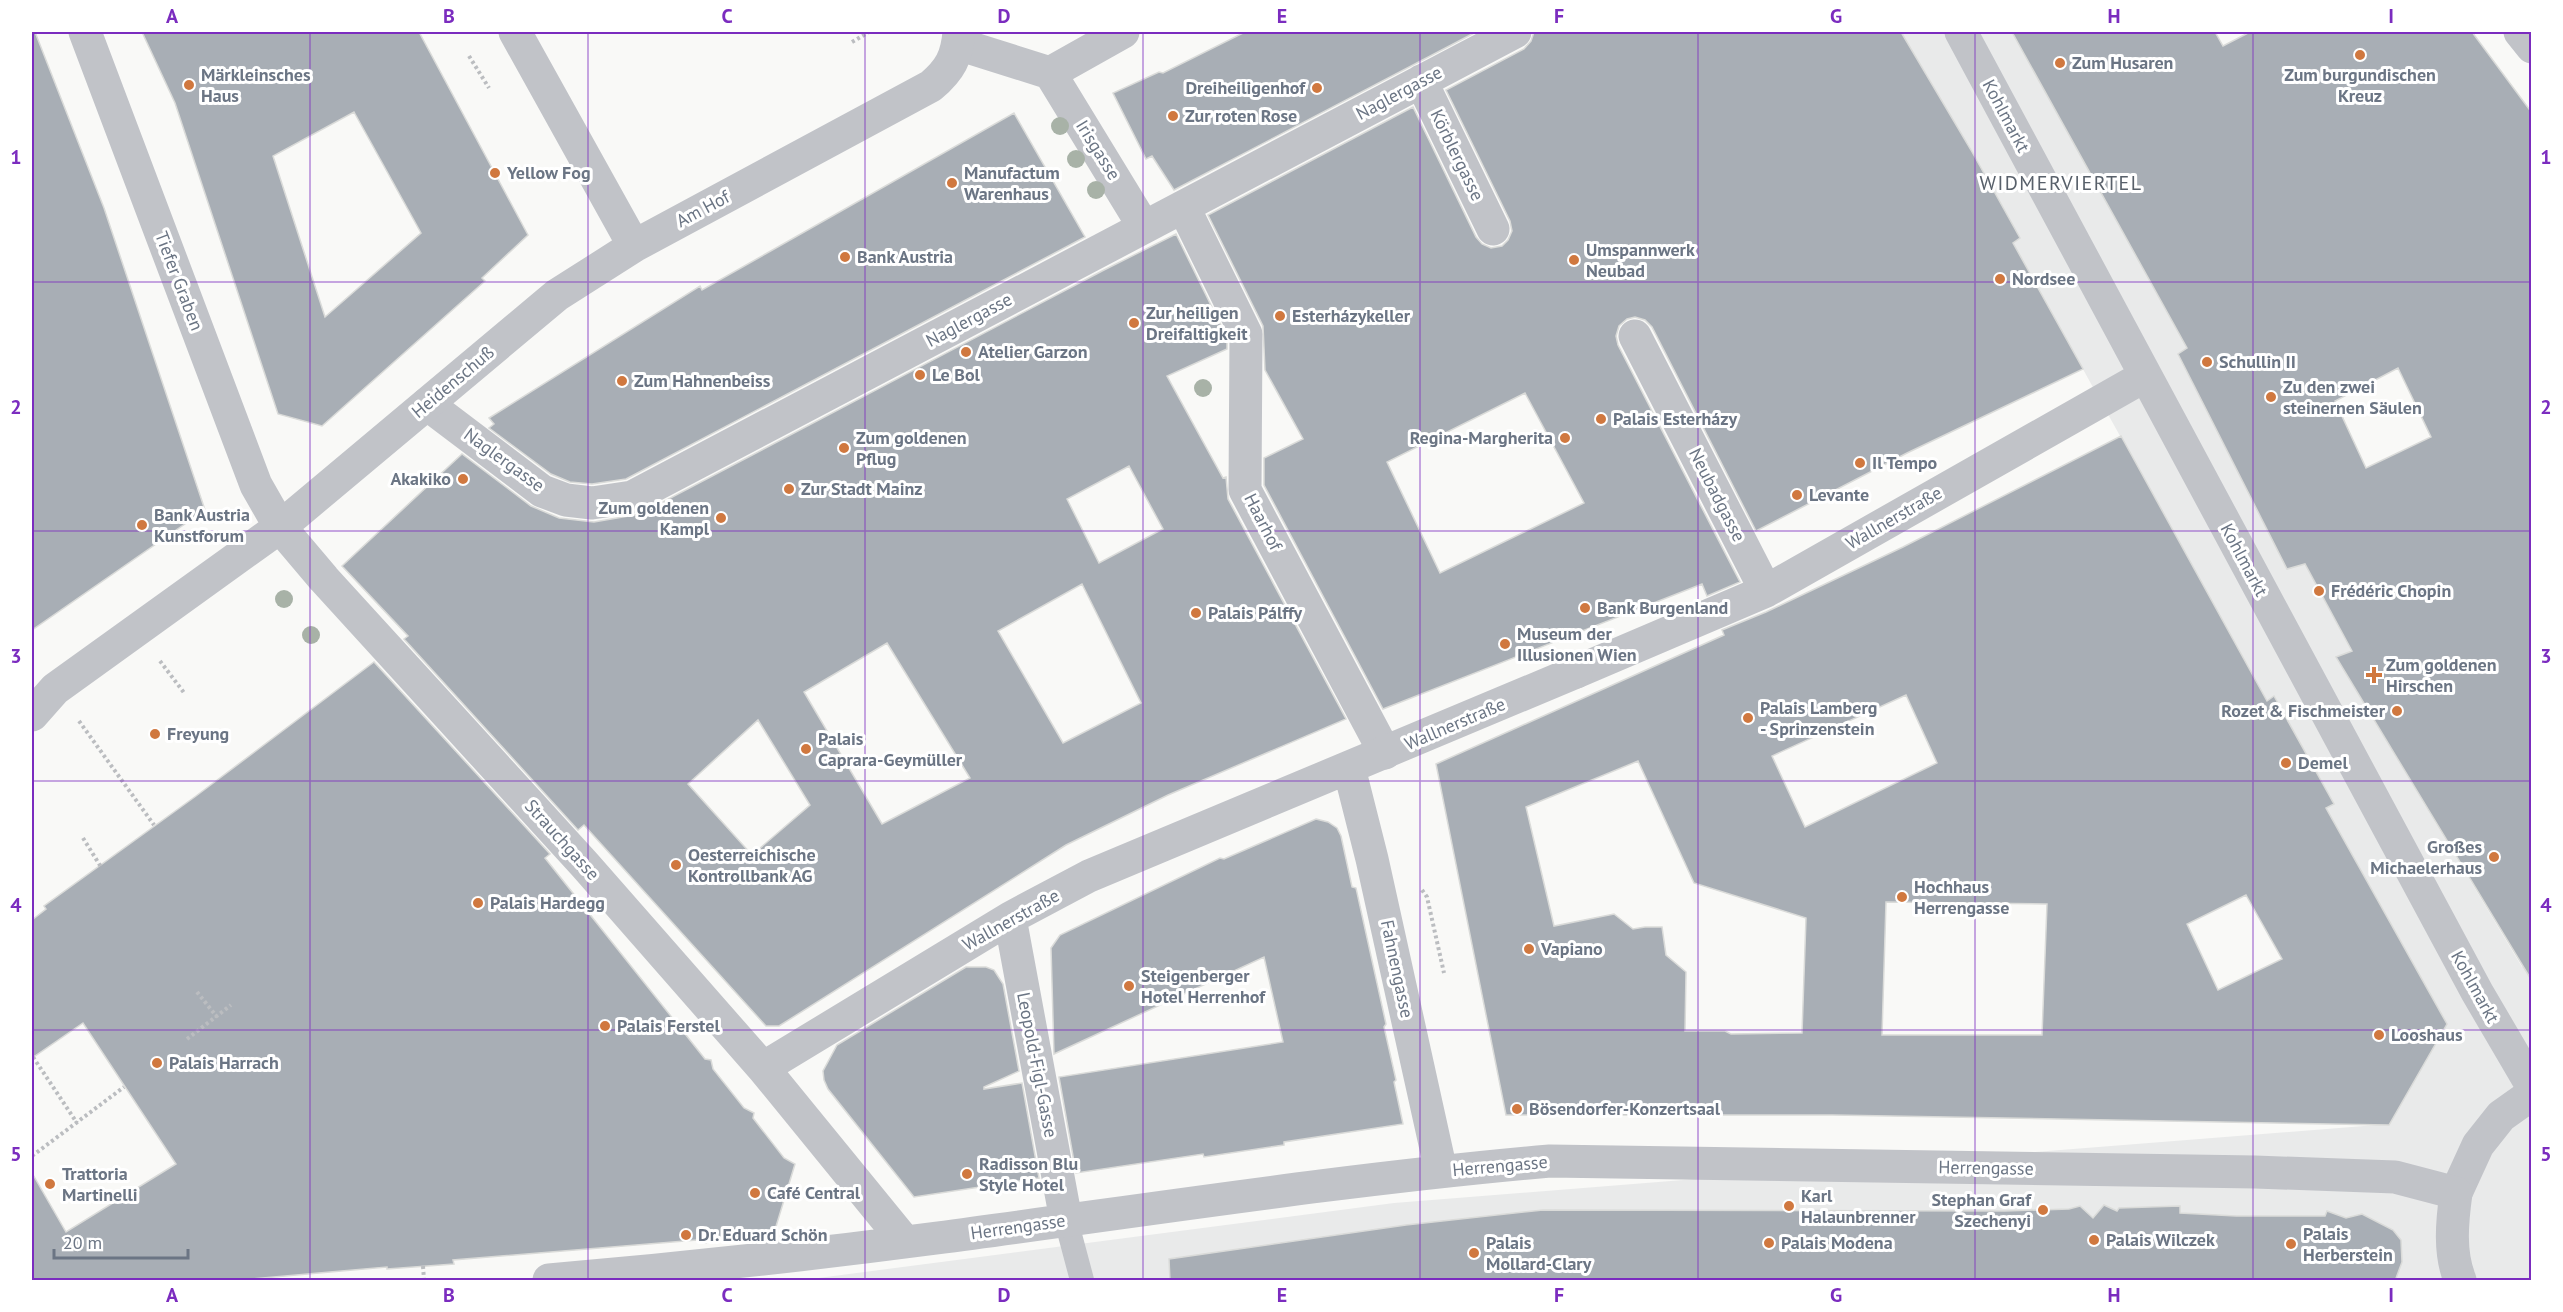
<svg xmlns="http://www.w3.org/2000/svg" width="2563" height="1312" font-family="'PT Sans',sans-serif">
  <style>
    .built { fill: #e9eaea }
    .building { fill: #a8aeb5; stroke: #dadbd9; stroke-width: 1.5; fill-rule: evenodd }
    .lines { fill: none; stroke-linecap: round; stroke-linejoin: round }
    .path { stroke: #bbbdc0; stroke-width: 4; stroke-dasharray: 3 3; stroke-linecap: butt }
    .service { stroke: #c1c3c8; stroke-width: 24 }
    .pedestrian { stroke: #c1c3c8; stroke-width: 33 }
    .minor { stroke: #c1c3c8; stroke-width: 33 }
    .tree { fill: #a8b2a7 }
    .grid { fill: none; stroke: #7b2cbf; stroke-width: 1.5; stroke-opacity: 0.55 }
    .poi-dot { fill: #d0783f; stroke: #fff; stroke-width: 2 }
    .labels { text-anchor: middle; stroke-width: 6; stroke-linejoin: round; paint-order: stroke }
    .poi-label { font-size: 18px; font-weight: bold; fill: #6b7584; stroke: #fff; text-anchor: start }
    .street-label { font-size: 18px; fill: #6b7584; stroke: #fff }
    .neighbourhood-label { font-size: 20px; letter-spacing: 1.5px; fill: #58606a; stroke: #fff }
    .neatline { fill: none; stroke: #7b2cbf; stroke-width: 2 }
    .grid-label { font-size: 20px; text-anchor: middle; font-weight: bold; fill: #7b2cbf }
  </style>
  <rect width="100%" height="100%" fill="#f9f9f7"/>
  <path class="built" d="M 1901,32 L 2012,32 L 2187,348 L 2178,355 L 2287,568 L 2305,564 L 2352,651 L 2336,657 L 2522,967 L 2531,962 L 2531,1280 L 803,1280 L 1394,1203 L 2389,1124 L 2447,1024 L 2326,808 L 2334,804 L 2275,697 L 2267,701 L 2013,243 L 2020,238 L 1967,142 L 1955,150 L 1936,90 Z"/>
  <path class="building" d="M 32,32 L 35,32 L 104,208 L 205,510 L 32,630 Z
    M 142,32 L 419,32 L 528,235 L 482,278 L 485,281 L 322,426 L 278,414 L 175,103 ZM 354,112 L 421,233 L 325,317 L 273,156 Z
    M 1245,32 L 1476,32 L 1174,190 L 1152,156 L 1146,159 L 1113,93 L 1159,72 L 1163,73 Z
    M 1534,32 L 1901,32 L 1971,150 L 2020,238 L 2013,243 L 2083,369 L 1907,453 L 1756,531 L 1652,327 L 1645,320 L 1635,317 L 1627,319 L 1619,326 L 1616,336 L 1618,345 L 1740,582 L 1707,596 L 1702,584 L 1383,709 L 1264,485 L 1264,458 L 1303,439 L 1265,370 L 1263,326 L 1208,215 L 1413,107 L 1476,237 L 1482,244 L 1491,248 L 1502,246 L 1508,240 L 1512,231 L 1510,221 L 1446,90 L 1524,49 L 1531,41 ZM 1525,393 L 1584,503 L 1440,573 L 1387,462 Z
    M 2012,32 L 2215,32 L 2223,46 L 2250,32 L 2472,32 L 2532,113 L 2532,981 L 2336,657 L 2352,651 L 2305,564 L 2287,569 L 2178,354 L 2187,348 ZM 2398,368 L 2431,437 L 2366,468 L 2335,401 Z
    M 1014,113 L 1085,237 L 626,479 L 592,484 L 570,482 L 551,474 L 489,428 L 494,424 L 489,418 L 700,286 L 702,290 Z
    M 1176,234 L 1227,338 L 1227,349 L 1167,376 L 1223,478 L 1226,477 L 1228,499 L 1346,719 L 1168,795 L 1066,845 L 779,1026 L 766,1026 L 584,825 L 578,830 L 404,639 L 408,636 L 342,566 L 462,454 L 531,506 L 559,518 L 594,522 L 640,514 L 1104,270 ZM 1129,466 L 1163,529 L 1099,563 L 1067,499 ZM 1082,584 L 1141,703 L 1063,743 L 998,631 ZM 887,643 L 970,778 L 882,824 L 804,692 ZM 758,720 L 810,805 L 752,855 L 688,784 Z
    M 2121,436 L 2267,701 L 2274,696 L 2334,804 L 2326,808 L 2447,1024 L 2389,1125 L 1833,1115 L 1506,1115 L 1436,764 L 1724,635 L 1722,630 L 1766,612 L 1903,547 ZM 1906,695 L 1937,763 L 1805,827 L 1772,756 ZM 1638,761 L 1694,883 L 1806,918 L 1802,1033 L 1731,1034 L 1725,1031 L 1685,1031 L 1686,972 L 1666,955 L 1662,927 L 1645,927 L 1633,929 L 1614,914 L 1554,926 L 1526,807 ZM 2246,895 L 2282,959 L 2218,990 L 2187,924 ZM 1886,902 L 2047,904 L 2042,1035 L 1882,1035 Z
    M 374,662 L 550,854 L 545,858 L 705,1059 L 711,1060 L 713,1069 L 744,1108 L 754,1113 L 753,1118 L 784,1158 L 795,1164 L 774,1233 L 710,1238 L 706,1243 L 697,1240 L 453,1260 L 454,1264 L 387,1269 L 387,1267 L 227,1281 L 32,1281 L 32,1173 L 66,1232 L 176,1164 L 83,1023 L 32,1058 L 32,920 L 46,909 L 44,906 L 196,796 Z
    M 1316,819 L 1328,822 L 1337,828 L 1341,836 L 1352,887 L 1356,888 L 1386,1024 L 1384,1027 L 1396,1080 L 1394,1082 L 1403,1124 L 1284,1142 L 1284,1145 L 1204,1157 L 1203,1154 L 1076,1173 L 1059,1077 L 1283,1042 L 1264,957 L 1054,1054 L 1051,948 L 1060,935 L 1220,858 L 1224,859 Z
    M 966,967 L 986,967 L 994,970 L 1003,984 L 1019,1071 L 984,1087 L 984,1089 L 1022,1083 L 1039,1178 L 914,1197 L 828,1089 L 824,1080 L 823,1071 L 837,1045 Z
    M 2104,1205 L 2117,1211 L 2119,1208 L 2180,1206 L 2180,1213 L 2236,1216 L 2325,1216 L 2327,1211 L 2346,1218 L 2362,1214 L 2393,1230 L 2401,1240 L 2402,1262 L 2395,1281 L 1170,1281 L 1169,1259 L 1406,1225 L 1543,1210 L 2005,1211 L 2069,1209 L 2080,1206 L 2093,1218 Z"/>
  <g class="lines">
    <path class="path" d="M 852,42 L 869,32
      M 469,56 L 489,88
      M 160,661 L 185,694
      M 79,721 L 154,825
      M 83,838 L 101,867
      M 1422,890 L 1427,897 L 1444,973
      M 197,992 L 217,1017
      M 187,1039 L 231,1005
      M 33,1057 L 77,1123
      M 32,1156 L 124,1087
      M 423,1266 L 424,1280"/>
    <path class="service" d="M 1066,1220 L 1082,1280"/>
    <path class="pedestrian" d="M 1961,32 L 2477,992 L 2532,1086
      M 958,44 L 1050,73 L 1123,32
      M 1050,73 L 1144,227
      M 1421,81 L 1493,229
      M 1184,208 L 1246,334 L 1245,490 L 1385,753
      M 1635,336 L 1766,591
      M 427,404 L 542,491 L 566,500 L 592,503 L 632,497 L 1515,32
      M 1576,672 L 1766,591 L 2145,376
      M 2456,1193 L 2478,1145 L 2501,1116 L 2532,1094"/>
    <path class="minor" d="M 85,32 L 256,485 L 280,527 L 324,579 L 585,865 L 763,1068 L 905,1242
      M 515,32 L 634,246
      M 2520,32 L 2532,47
      M 32,715 L 55,689 L 280,527 L 557,295 L 634,246 L 931,86 C 950,70 957,57 959,32
      M 1349,768 L 1372,859 L 1441,1171
      M 1010,918 L 1066,1220
      M 763,1068 L 1010,918 L 1089,876 L 1576,672
      M 549,1280 C 678,1269 808,1255 937,1238 C 1141,1211 1345,1179 1550,1161 L 2255,1172 L 2395,1177 L 2456,1193 C 2452,1222 2449,1253 2460,1280"/>
  </g>
  <g class="tree">
    <circle cx="1060" cy="126" r="9"/>
    <circle cx="1076" cy="159" r="9"/>
    <circle cx="1096" cy="190" r="9"/>
    <circle cx="1203" cy="388" r="9"/>
    <circle cx="284" cy="599" r="9"/>
    <circle cx="311" cy="635" r="9"/>
  </g>
  <path class="grid" d="M 310,32 L 310,1280M 588,32 L 588,1280M 865,32 L 865,1280M 1143,32 L 1143,1280M 1420,32 L 1420,1280M 1698,32 L 1698,1280M 1975,32 L 1975,1280M 2253,32 L 2253,1280M 32,282 L 2532,282M 32,531 L 2532,531M 32,781 L 2532,781M 32,1030 L 2532,1030"/>
  <g class="poi-dot">
    <circle cx="2360" cy="55" r="6"/>
    <circle cx="2060" cy="63" r="6"/>
    <circle cx="189" cy="85" r="6"/>
    <circle cx="1317" cy="88" r="6"/>
    <circle cx="1173" cy="116" r="6"/>
    <circle cx="495" cy="173" r="6"/>
    <circle cx="952" cy="183" r="6"/>
    <circle cx="845" cy="257" r="6"/>
    <circle cx="1574" cy="260" r="6"/>
    <circle cx="2000" cy="279" r="6"/>
    <circle cx="1280" cy="316" r="6"/>
    <circle cx="1134" cy="323" r="6"/>
    <circle cx="966" cy="352" r="6"/>
    <circle cx="2207" cy="362" r="6"/>
    <circle cx="920" cy="375" r="6"/>
    <circle cx="622" cy="381" r="6"/>
    <circle cx="2271" cy="397" r="6"/>
    <circle cx="1601" cy="419" r="6"/>
    <circle cx="1565" cy="438" r="6"/>
    <circle cx="844" cy="448" r="6"/>
    <circle cx="1860" cy="463" r="6"/>
    <circle cx="463" cy="479" r="6"/>
    <circle cx="789" cy="489" r="6"/>
    <circle cx="1797" cy="495" r="6"/>
    <circle cx="721" cy="518" r="6"/>
    <circle cx="142" cy="525" r="6"/>
    <circle cx="2319" cy="591" r="6"/>
    <circle cx="1585" cy="608" r="6"/>
    <circle cx="1196" cy="613" r="6"/>
    <circle cx="1505" cy="644" r="6"/>
    <path d="M2371 666h6v6h6v6h-6v6h-6v-6h-6v-6h6z"/>
    <circle cx="2397" cy="711" r="6"/>
    <circle cx="1748" cy="718" r="6"/>
    <circle cx="155" cy="734" r="6"/>
    <circle cx="806" cy="749" r="6"/>
    <circle cx="2286" cy="763" r="6"/>
    <circle cx="2494" cy="857" r="6"/>
    <circle cx="676" cy="865" r="6"/>
    <circle cx="1902" cy="897" r="6"/>
    <circle cx="478" cy="903" r="6"/>
    <circle cx="1529" cy="949" r="6"/>
    <circle cx="1129" cy="986" r="6"/>
    <circle cx="605" cy="1026" r="6"/>
    <circle cx="2379" cy="1035" r="6"/>
    <circle cx="157" cy="1063" r="6"/>
    <circle cx="1517" cy="1109" r="6"/>
    <circle cx="967" cy="1174" r="6"/>
    <circle cx="50" cy="1184" r="6"/>
    <circle cx="755" cy="1193" r="6"/>
    <circle cx="1789" cy="1206" r="6"/>
    <circle cx="2043" cy="1210" r="6"/>
    <circle cx="686" cy="1235" r="6"/>
    <circle cx="2094" cy="1240" r="6"/>
    <circle cx="1769" cy="1243" r="6"/>
    <circle cx="2291" cy="1244" r="6"/>
    <circle cx="1474" cy="1253" r="6"/>
  </g>
  <g class="labels">
    <g class="poi-label">
      <text x="2072" y="69">Zum Husaren</text>
      <text x="201" y="81">Märkleinsches<tspan x="201" dy="21">Haus</tspan></text>
      <text x="2360" y="81" text-anchor="middle">Zum burgundischen<tspan x="2360" dy="21">Kreuz</tspan></text>
      <text x="1305" y="94" text-anchor="end">Dreiheiligenhof</text>
      <text x="1185" y="122">Zur roten Rose</text>
      <text x="507" y="179">Yellow Fog</text>
      <text x="964" y="179">Manufactum<tspan x="964" dy="21">Warenhaus</tspan></text>
      <text x="1586" y="256">Umspannwerk<tspan x="1586" dy="21">Neubad</tspan></text>
      <text x="857" y="263">Bank Austria</text>
      <text x="2012" y="285">Nordsee</text>
      <text x="1146" y="319">Zur heiligen<tspan x="1146" dy="21">Dreifaltigkeit</tspan></text>
      <text x="1292" y="322">Esterházykeller</text>
      <text x="978" y="358">Atelier Garzon</text>
      <text x="2219" y="368">Schullin II</text>
      <text x="932" y="381">Le Bol</text>
      <text x="634" y="387">Zum Hahnenbeiss</text>
      <text x="2283" y="393">Zu den zwei<tspan x="2283" dy="21">steinernen Säulen</tspan></text>
      <text x="1613" y="425">Palais Esterházy</text>
      <text x="856" y="444">Zum goldenen<tspan x="856" dy="21">Pflug</tspan></text>
      <text x="1553" y="444" text-anchor="end">Regina-Margherita</text>
      <text x="1872" y="469">Il Tempo</text>
      <text x="451" y="485" text-anchor="end">Akakiko</text>
      <text x="801" y="495">Zur Stadt Mainz</text>
      <text x="1809" y="501">Levante</text>
      <text x="709" y="514" text-anchor="end">Zum goldenen<tspan x="709" dy="21">Kampl</tspan></text>
      <text x="154" y="521">Bank Austria<tspan x="154" dy="21">Kunstforum</tspan></text>
      <text x="2331" y="597">Frédéric Chopin</text>
      <text x="1597" y="614">Bank Burgenland</text>
      <text x="1208" y="619">Palais Pálffy</text>
      <text x="1517" y="640">Museum der<tspan x="1517" dy="21">Illusionen Wien</tspan></text>
      <text x="2386" y="671">Zum goldenen<tspan x="2386" dy="21">Hirschen</tspan></text>
      <text x="1760" y="714">Palais Lamberg<tspan x="1760" dy="21">- Sprinzenstein</tspan></text>
      <text x="2385" y="717" text-anchor="end">Rozet &amp; Fischmeister</text>
      <text x="167" y="740">Freyung</text>
      <text x="818" y="745">Palais<tspan x="818" dy="21">Caprara-Geymüller</tspan></text>
      <text x="2298" y="769">Demel</text>
      <text x="2482" y="853" text-anchor="end">Großes<tspan x="2482" dy="21">Michaelerhaus</tspan></text>
      <text x="688" y="861">Oesterreichische<tspan x="688" dy="21">Kontrollbank AG</tspan></text>
      <text x="1914" y="893">Hochhaus<tspan x="1914" dy="21">Herrengasse</tspan></text>
      <text x="490" y="909">Palais Hardegg</text>
      <text x="1541" y="955">Vapiano</text>
      <text x="1141" y="982">Steigenberger<tspan x="1141" dy="21">Hotel Herrenhof</tspan></text>
      <text x="617" y="1032">Palais Ferstel</text>
      <text x="2391" y="1041">Looshaus</text>
      <text x="169" y="1069">Palais Harrach</text>
      <text x="1529" y="1115">Bösendorfer-Konzertsaal</text>
      <text x="979" y="1170">Radisson Blu<tspan x="979" dy="21">Style Hotel</tspan></text>
      <text x="62" y="1180">Trattoria<tspan x="62" dy="21">Martinelli</tspan></text>
      <text x="767" y="1199">Café Central</text>
      <text x="1801" y="1202">Karl<tspan x="1801" dy="21">Halaunbrenner</tspan></text>
      <text x="2031" y="1206" text-anchor="end">Stephan Graf<tspan x="2031" dy="21">Szechenyi</tspan></text>
      <text x="2303" y="1240">Palais<tspan x="2303" dy="21">Herberstein</tspan></text>
      <text x="698" y="1241">Dr. Eduard Schön</text>
      <text x="2106" y="1246">Palais Wilczek</text>
      <text x="1486" y="1249">Palais<tspan x="1486" dy="21">Mollard-Clary</tspan></text>
      <text x="1781" y="1249">Palais Modena</text>
    </g>
    <g class="street-label">
      <text transform="translate(1399 93) rotate(-28)" y="6">Naglergasse</text>
      <text transform="translate(2006 116) rotate(62)" y="6">Kohlmarkt</text>
      <text transform="translate(1098 150) rotate(58)" y="6">Irisgasse</text>
      <text transform="translate(1457 155) rotate(64)" y="6">Körblergasse</text>
      <text transform="translate(703 209) rotate(-28)" y="6">Am Hof</text>
      <text transform="translate(179 281) rotate(69)" y="6">Tiefer Graben</text>
      <text transform="translate(969 320) rotate(-28)" y="6">Naglergasse</text>
      <text transform="translate(453 382) rotate(-40)" y="6">Heidenschuß</text>
      <text transform="translate(504 460) rotate(36)" y="6">Naglergasse</text>
      <text transform="translate(1717 495) rotate(63)" y="6">Neubadgasse</text>
      <text transform="translate(1894 518) rotate(-30)" y="6">Wallnerstraße</text>
      <text transform="translate(1263 522) rotate(63)" y="6">Haarhof</text>
      <text transform="translate(2244 560) rotate(62)" y="6">Kohlmarkt</text>
      <text transform="translate(1455 724) rotate(-23)" y="6">Wallnerstraße</text>
      <text transform="translate(562 840) rotate(48)" y="6">Strauchgasse</text>
      <text transform="translate(1011 920) rotate(-29)" y="6">Wallnerstraße</text>
      <text transform="translate(1397 969) rotate(78)" y="6">Fahnengasse</text>
      <text transform="translate(2475 987) rotate(61)" y="6">Kohlmarkt</text>
      <text transform="translate(1037 1065) rotate(79)" y="6">Leopold-Figl-Gasse</text>
      <text transform="translate(1500 1166) rotate(-5)" y="6">Herrengasse</text>
      <text transform="translate(1986 1168) rotate(1)" y="6">Herrengasse</text>
      <text transform="translate(1018 1227) rotate(-8)" y="6">Herrengasse</text>
    </g>
    <g class="neighbourhood-label">
      <text x="2061" y="190">WIDMERVIERTEL</text>
    </g>
  </g>
  <rect width="2563" height="1312" fill="none" stroke="#ffffff" stroke-width="66"/>
  <path d="M54 1249v9h134v-9" fill="none" stroke="#6b7584" stroke-width="3"/>
  <text x="63" y="1249" font-size="18" fill="#6b7584" stroke="#ffffff" stroke-width="4.5" paint-order="stroke">20 m</text>
  <rect x="33" y="33" width="2497" height="1246" class="neatline"/>
  <g class="grid-label">
    <text x="172" y="23">A</text>
    <text x="449" y="23">B</text>
    <text x="727" y="23">C</text>
    <text x="1004" y="23">D</text>
    <text x="1282" y="23">E</text>
    <text x="1559" y="23">F</text>
    <text x="1836" y="23">G</text>
    <text x="2114" y="23">H</text>
    <text x="2391" y="23">I</text>
    <text x="16" y="164">1</text>
    <text x="2546" y="164">1</text>
    <text x="16" y="414">2</text>
    <text x="2546" y="414">2</text>
    <text x="16" y="663">3</text>
    <text x="2546" y="663">3</text>
    <text x="16" y="912">4</text>
    <text x="2546" y="912">4</text>
    <text x="16" y="1161">5</text>
    <text x="2546" y="1161">5</text>
    <text x="172" y="1302">A</text>
    <text x="449" y="1302">B</text>
    <text x="727" y="1302">C</text>
    <text x="1004" y="1302">D</text>
    <text x="1282" y="1302">E</text>
    <text x="1559" y="1302">F</text>
    <text x="1836" y="1302">G</text>
    <text x="2114" y="1302">H</text>
    <text x="2391" y="1302">I</text>
  </g>
</svg>
